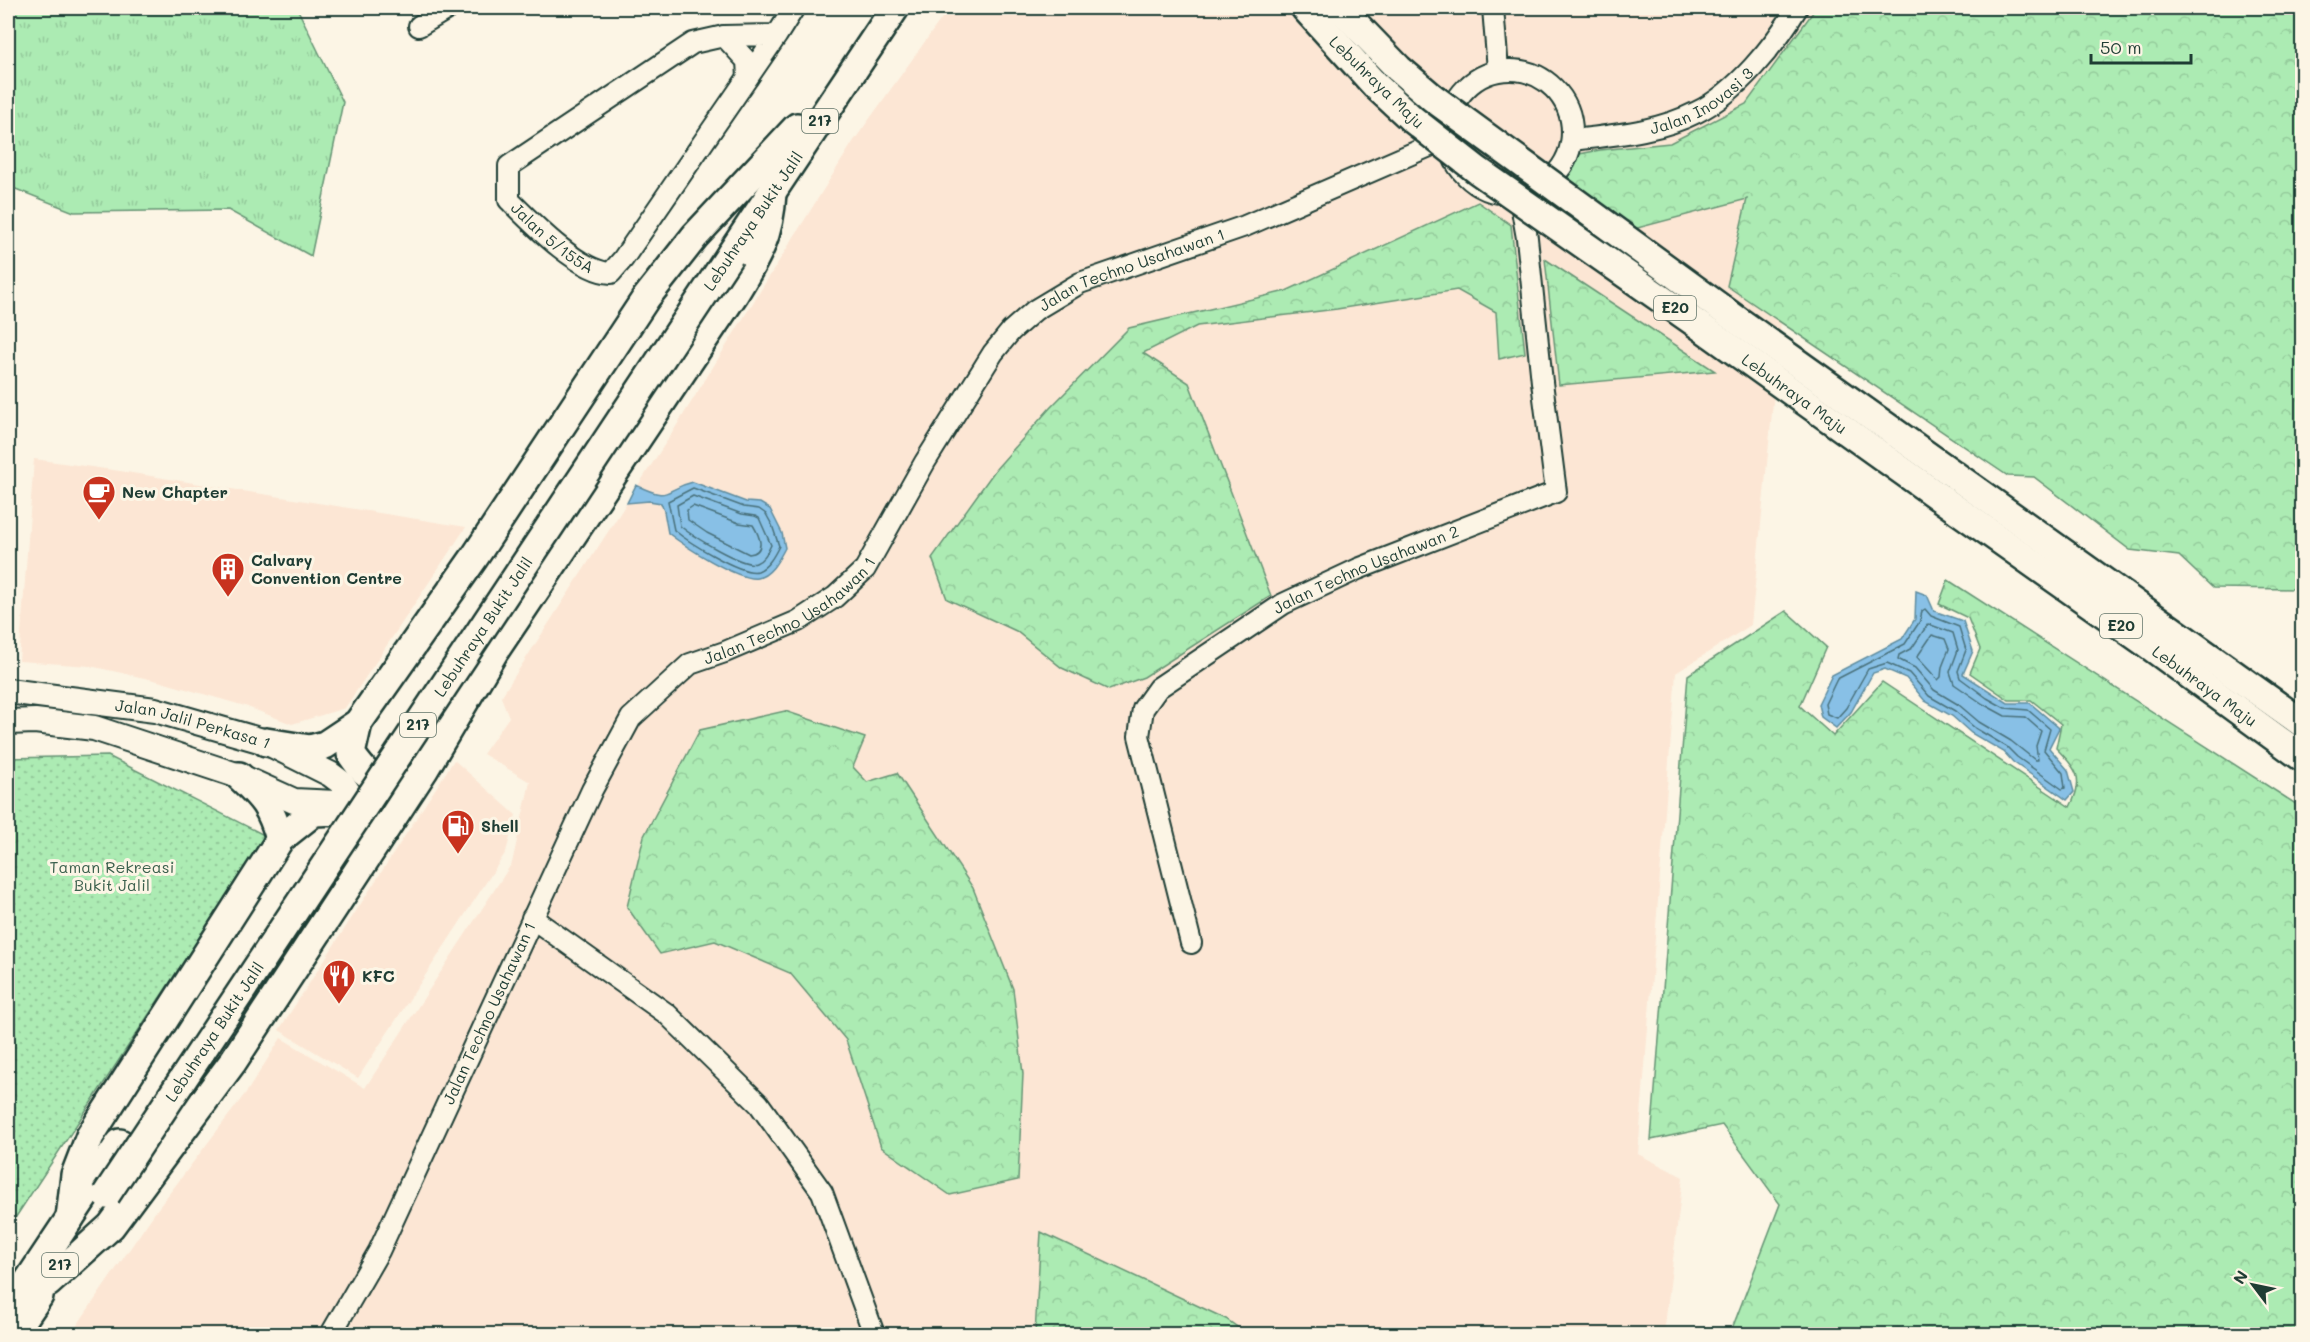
<svg xmlns="http://www.w3.org/2000/svg" width="2310" height="1342" font-family="Mali,sans-serif">
  <style>
    .built { fill: #fce6d4 }
    .grass { fill: url(#grass-tufts); stroke: #669474; stroke-width: 1.5 }
    .forest { fill: url(#forest-crowns); stroke: #669474; stroke-width: 1.5 }
    .park { fill: url(#park-dots); stroke: #669474; stroke-width: 1.5 }
    .water { fill: #88c0e6; stroke: #5e8c9f; stroke-width: 1.5 }
    .lines { fill: none; stroke-linecap: round; stroke-linejoin: round }
    .shore { stroke: #49717b; stroke-width: 1.5 }
    .minor-casing { stroke: #1f3d34; stroke-width: 24 }
    .major-casing { stroke: #1f3d34; stroke-width: 28 }
    .highway-casing { stroke: #1f3d34; stroke-width: 32 }
    .minor { stroke: #fcf5e5; stroke-width: 20 }
    .major { stroke: #fcf5e5; stroke-width: 24 }
    .highway { stroke: #fcf5e5; stroke-width: 27 }
    .highway-bridge-casing { stroke: #1f3d34; stroke-width: 32; stroke-linecap: butt }
    .highway-bridge { stroke: #fcf5e5; stroke-width: 27 }
    .labels { text-anchor: middle; stroke-width: 6; stroke-linejoin: round; paint-order: stroke }
    .shield { fill: #fcf5e5; stroke: #617469; stroke-width: 1.5 }
    .shield-label { font-size: 15px; font-weight: bold; fill: #1f3d34 }
    .street-label { font-size: 16px; fill: #1f3d34; stroke: #fcf5e5 }
    .poi-label { font-size: 16px; font-weight: bold; fill: #1f3d34; stroke: #fcf5e5; text-anchor: start }
    .park-label { font-size: 16px; fill: #3b604d; stroke: #fcf5e5 }
  </style>
  <defs>
    <pattern id="grass-tufts" width="24" height="20" patternUnits="userSpaceOnUse" patternTransform="scale(1.5)"><rect width="24" height="20" fill="#acebb3"/><path d="M3 7l-1-3M5 7V3M7 7l1-3M15 17l-1-3M17 17v-4M19 17l1-3" fill="none" stroke="#94ca9b"/></pattern>
    <pattern id="forest-crowns" width="20" height="18" patternUnits="userSpaceOnUse" patternTransform="scale(1.5)"><rect width="20" height="18" fill="#acebb3"/><path d="M2 6a3 3 0 1 1 6 0M12 15a3 3 0 1 1 6 0" fill="none" stroke="#94ca9b"/></pattern>
    <pattern id="park-dots" width="8" height="8" patternUnits="userSpaceOnUse" patternTransform="scale(1.5)"><rect width="8" height="8" fill="#acebb3"/><path d="M2 2h.1M6 6h.1" fill="none" stroke="#94ca9b" stroke-width="1.8" stroke-linecap="round"/></pattern>
  </defs>
  <rect width="100%" height="100%" fill="#fcf5e5"/>
  <filter id="ink" filterUnits="userSpaceOnUse"><feTurbulence type="fractalNoise" baseFrequency=".0167" numOctaves="2"/><feDisplacementMap in="SourceGraphic" scale="12" xChannelSelector="R" yChannelSelector="G"/><feConvolveMatrix kernelMatrix="1 2 1 2 8 2 1 2 1" color-interpolation-filters="sRGB"/></filter>
  <g filter="url(#ink)">
    <path class="built" d="M 949,8 L 1837,8 L 1790,231 L 1751,625 L 1676,673 L 1638,1154 L 1683,1177 L 1664,1334 L 71,1334 L 156,1211 L 248,1090 L 281,1038 L 365,1088 L 512,863 L 530,782 L 483,754 L 509,717 L 501,697 L 672,433 L 853,142 Z
      M 34,459 L 120,471 L 466,527 L 345,708 L 292,724 L 245,706 L 158,681 L 90,666 L 19,661 Z
      M 454,760 L 516,815 L 506,852 L 358,1078 L 279,1030 Z"/>
    <path class="grass" d="M 8,8 L 297,8 L 343,102 L 311,256 L 228,210 L 74,212 L 8,186 Z"/>
    <path class="forest" d="M 1816,8 L 2302,8 L 2302,593 L 2297,589 L 2213,588 L 2179,556 L 2130,550 L 2034,477 L 2008,476 L 1727,286 L 1747,199 L 1630,230 L 1561,180 L 1574,155 L 1600,150 L 1670,143 L 1746,104 Z
      M 1478,202 L 1511,225 L 1525,353 L 1499,359 L 1496,312 L 1457,290 L 1337,309 L 1197,326 L 1143,353 L 1189,383 L 1271,596 L 1144,677 L 1109,690 L 1062,668 L 1016,631 L 947,599 L 932,558 L 996,469 L 1050,408 L 1129,328 L 1286,291 Z
      M 1545,259 L 1715,371 L 1559,385 Z
      M 1948,580 L 2302,808 L 2302,1334 L 1730,1334 L 1780,1204 L 1722,1125 L 1651,1140 L 1688,675 L 1786,611 L 1826,647 L 1800,706 L 1833,736 L 1882,682 L 2070,807 C 2085,778 2077,770 2056,748 L 2061,724 L 2031,700 L 2009,700 L 1970,673 L 1980,649 L 1968,618 L 1939,604 Z
      M 785,711 L 865,738 L 853,767 L 867,782 L 897,773 L 973,888 L 1013,989 L 1023,1074 L 1018,1180 L 950,1195 L 881,1147 L 846,1040 L 790,973 L 715,941 L 660,954 L 627,907 L 644,836 L 700,730 Z
      M 1041,1232 L 1226,1319 L 1247,1334 L 1035,1334 Z"/>
    <path class="park" d="M 108,756 L 266,836 L 8,1229 L 8,758 Z"/>
    <path class="water" d="M 693,482 L 746,502 L 760,503 L 770,509 L 782,533 L 785,548 C 779,559 771,576 757,578 C 738,581 683,545 668,533 L 664,511 L 661,503 L 649,501 L 627,503 L 636,485 C 673,503 662,489 693,482 Z
      M 1916,591 L 1927,595 L 1934,611 L 1963,621 L 1973,651 L 1963,674 L 2008,703 L 2030,703 L 2059,728 L 2049,748 L 2068,770 L 2074,792 L 2067,800 L 2013,762 L 2004,752 L 1971,733 L 1952,716 L 1925,701 L 1906,678 L 1885,669 L 1873,673 L 1851,712 L 1836,728 L 1821,717 L 1818,704 L 1832,675 L 1902,639 L 1915,619 Z"/>
    <g class="lines">
      <path class="shore" d="M 693,488 L 744,507 L 759,509 L 766,514 L 772,525 L 779,546 C 774,556 768,567 758,571 C 742,576 687,541 674,530 L 668,501 Z
        M 693,496 L 742,514 L 755,516 L 759,518 L 771,545 C 768,552 764,560 756,563 C 744,568 691,535 680,526 L 677,505 Z
        M 693,506 L 739,523 L 753,525 C 759,535 767,552 749,554 L 707,533 L 688,520 L 687,510 Z
        M 1925,609 L 1931,616 L 1959,627 L 1966,650 L 1958,671 L 1960,678 L 1987,698 L 2005,708 L 2028,710 L 2050,729 L 2044,750 L 2063,773 L 2065,788 L 2062,789 L 2017,757 L 2007,747 L 1975,728 L 1955,711 L 1929,696 L 1909,673 L 1887,663 L 1868,669 L 1846,708 L 1837,718 L 1827,714 L 1825,704 L 1837,679 L 1905,644 L 1920,621 L 1922,611 Z
        M 1928,624 L 1953,633 L 1958,650 L 1950,672 L 1954,684 L 1983,704 L 2005,716 L 2025,717 L 2041,731 L 2036,746 L 2038,760 L 2035,760 L 2011,741 L 1979,722 L 1959,705 L 1934,690 L 1915,668 L 1898,659 L 1899,655 L 1912,648 Z
        M 1932,635 L 1945,639 L 1949,649 L 1942,667 L 1941,677 L 1938,680 L 1917,657 Z"/>
      <g class="minor-casing">
        <g id="minor">
          <path d="M 1493,8 L 1498,70"/>
          <path d="M 419,26 L 449,8"/>
          <path id="s1" d="M 777,35 L 724,36 L 693,43 L 509,166 L 509,200 C 532,223 579,272 611,273 L 623,259 L 777,35 L 794,8"/>
          <path d="M 724,36 L 747,61 L 748,77"/>
          <circle cx="1510" cy="132" r="62"/>
          <path id="s2" d="M 1572,140 C 1614,135 1658,132 1697,112 C 1736,93 1775,45 1797,8"/>
          <path d="M 532,918 L 667,1014 L 759,1104 L 822,1192 L 874,1334"/>
          <path id="s3" d="M 1191,943 L 1139,736 L 1143,709 L 1158,688 L 1283,604 L 1358,569 L 1556,492 L 1542,382 L 1527,238 L 1519,193"/>
          <path id="s4" d="M 331,1334 L 379,1251 L 592,790 L 631,718 L 690,664 L 725,652 L 798,621 L 835,597 L 865,569 L 925,462 L 993,353 L 1011,331 L 1035,310 L 1080,283 L 1245,226 L 1448,138"/>
        </g>
      </g>
      <g class="major-casing">
        <g id="major">
          <path id="s5" d="M 8,691 L 155,710 L 266,742 L 330,774 L 342,783 L 373,828 L 371,849"/>
          <path d="M 8,722 L 35,721 L 94,728 L 239,776 L 294,801 L 336,803"/>
        </g>
      </g>
      <g class="highway-casing">
        <g id="highway">
          <path d="M 1305,8 L 1375,85 L 1412,119"/>
          <path d="M 1340,8 L 1399,69 L 1433,98"/>
          <path d="M 730,255 L 895,8"/>
          <path d="M 1953,474 L 2302,723"/>
          <path id="s6" d="M 1939,497 L 2146,643 L 2302,757"/>
          <path d="M 358,723 L 351,754 C 367,777 373,783 403,778"/>
          <path d="M 266,742 L 310,749 L 325,745 L 358,723 L 474,558 L 646,298 L 695,236 L 797,127"/>
          <path d="M 239,776 C 263,798 271,807 280,839"/>
          <path d="M 70,1218 L 75,1175 L 90,1136 L 280,839 L 314,812 L 339,811 L 354,830 L 356,848"/>
          <path d="M 48,1283 L 111,1226 L 232,1063 L 424,770 L 494,652 L 735,293 C 757,257 770,236 772,193"/>
          <path d="M 8,1311 L 120,1143"/>
          <path d="M 13,1334 L 39,1296"/>
        </g>
      </g>
      <use href="#minor" class="minor"/>
      <use href="#major" class="major"/>
      <use href="#highway" class="highway"/>
      <g class="highway-bridge-casing">
        <g id="highway-bridge">
          <path d="M 1433,98 L 1737,320 L 1953,474"/>
          <path id="s7" d="M 1412,119 L 1477,170 L 1697,324 L 1939,497"/>
          <path id="s8" d="M 106,1195 L 730,255"/>
        </g>
      </g>
      <use href="#highway-bridge" class="highway-bridge"/>
    </g>
  </g>
  <defs>
    <g id="cafe-pin" transform="scale(1.725)"><path d="M0 17L-7.5 6A9.5 9.5 0 1 1 7.5 6Z" fill="#c8321e" stroke="#fcf5e5"/><path d="M-5.5-4.5H6V0H3Q3 3.5 0 3.5H-2.5Q-5.5 3.5-5.5 0ZM3-3.2v2h1.7v-2ZM-6 4.5H4V6H-6Z" fill="#fff"/></g>
    <g id="building-pin" transform="scale(1.725)"><path d="M0 17L-7.5 6A9.5 9.5 0 1 1 7.5 6Z" fill="#c8321e" stroke="#fcf5e5"/><path d="M-4-6H4V6H1V3H-1V6H-4ZM-2.5-4.3h1.7v1.8h-1.7ZM.8-4.3h1.7v1.8H.8ZM-2.5-1h1.7V.8h-1.7ZM.8-1h1.7V.8H.8Z" fill="#fff"/></g>
    <g id="fuel-pin" transform="scale(1.725)"><path d="M0 17L-7.5 6A9.5 9.5 0 1 1 7.5 6Z" fill="#c8321e" stroke="#fcf5e5"/><path d="M-5.5-6h7V0h2V4h1.3V-2.5L3-4.5l.8-.8L6-3V5H2.5V1h-1V6h-7ZM-4.2-4.7v3.2H.2V-4.7Z" fill="#fff"/></g>
    <g id="restaurant-pin" transform="scale(1.725)"><path d="M0 17L-7.5 6A9.5 9.5 0 1 1 7.5 6Z" fill="#c8321e" stroke="#fcf5e5"/><path d="M-5-6h1v4h1v-4h1v4h1v-4h1v5L-1.5 .5V6h-2V.5L-5-1ZM5-6V6H3V1.5H1.5Q1.5-4 5-6Z" fill="#fff"/></g>
  </defs>
  <g fill-rule="evenodd">
    <use href="#cafe-pin" x="99" y="492"/>
    <use href="#building-pin" x="228" y="569"/>
    <use href="#fuel-pin" x="458" y="826"/>
    <use href="#restaurant-pin" x="339" y="976"/>
  </g>
  <g class="labels">
    <g class="shield">
      <rect x="802" y="109" width="36" height="24" rx="4.5"/>
      <rect x="1654" y="296" width="42" height="24" rx="4.5"/>
      <rect x="2100" y="614" width="42" height="24" rx="4.5"/>
      <rect x="400" y="713" width="36" height="24" rx="4.5"/>
      <rect x="42" y="1253" width="36" height="24" rx="4.5"/>
    </g>
    <g class="shield-label">
      <text x="820" y="126">217</text>
      <text x="1675" y="313">E20</text>
      <text x="2121" y="631">E20</text>
      <text x="418" y="730">217</text>
      <text x="60" y="1270">217</text>
    </g>
    <g class="street-label">
      <text transform="translate(1377 82) rotate(44)" y="6">Lebuhraya Maju</text>
      <text dy="6" stroke="none"><textPath href="#s2" startOffset="138">Jalan Inovasi 3</textPath></text>
      <text transform="translate(753 221) rotate(-56)" y="6">Lebuhraya Bukit Jalil</text>
      <text dy="6" stroke="none"><textPath href="#s1" startOffset="398">Jalan 5/155A</textPath></text>
      <text dy="6" stroke="none"><textPath href="#s4" startOffset="1384">Jalan Techno Usahawan 1</textPath></text>
      <text dy="6" stroke="none"><textPath href="#s7" startOffset="471">Lebuhraya Maju</textPath></text>
      <text dy="6" stroke="none"><textPath href="#s3" startOffset="507">Jalan Techno Usahawan 2</textPath></text>
      <text dy="6" stroke="none"><textPath href="#s4" startOffset="880">Jalan Techno Usahawan 1</textPath></text>
      <text dy="6" stroke="none"><textPath href="#s8" startOffset="682">Lebuhraya Bukit Jalil</textPath></text>
      <text dy="6" stroke="none"><textPath href="#s6" startOffset="326">Lebuhraya Maju</textPath></text>
      <text dy="6" stroke="none"><textPath href="#s5" startOffset="188">Jalan Jalil Perkasa 1</textPath></text>
      <text dy="6" stroke="none"><textPath href="#s4" startOffset="358">Jalan Techno Usahawan 1</textPath></text>
      <text dy="6" stroke="none"><textPath href="#s8" startOffset="196">Lebuhraya Bukit Jalil</textPath></text>
    </g>
    <g class="poi-label">
      <text x="122" y="498">New Chapter</text>
      <text x="251" y="566">Calvary<tspan x="251" dy="18">Convention Centre</tspan></text>
      <text x="481" y="832">Shell</text>
      <text x="362" y="982">KFC</text>
    </g>
    <g class="park-label">
      <text x="112" y="873">Taman Rekreasi<tspan x="112" dy="18">Bukit Jalil</tspan></text>
    </g>
  </g>
  <rect width="2310" height="1342" fill="none" stroke="#fcf5e5" stroke-width="30"/>
  <rect x="15" y="15" width="2280" height="1312" fill="none" stroke="#1f3d34" stroke-width="2" filter="url(#ink)"/>
  <g transform="translate(2253 1285) rotate(302)" stroke="#fcf5e5" stroke-width="4.5" paint-order="stroke">
  <path d="M0-4.5L10 22L0 15L-10 22Z" fill="#1f3d34"/>
  <text y="-9" font-size="16" font-weight="bold" text-anchor="middle" fill="#1f3d34">N</text>
  </g>
  <path d="M2091 54v9h100v-9" fill="none" stroke="#1f3d34" stroke-width="3"/>
  <text x="2100" y="54" font-size="18" fill="#1f3d34" stroke="#fcf5e5" stroke-width="4.5" paint-order="stroke">50 m</text>
</svg>
